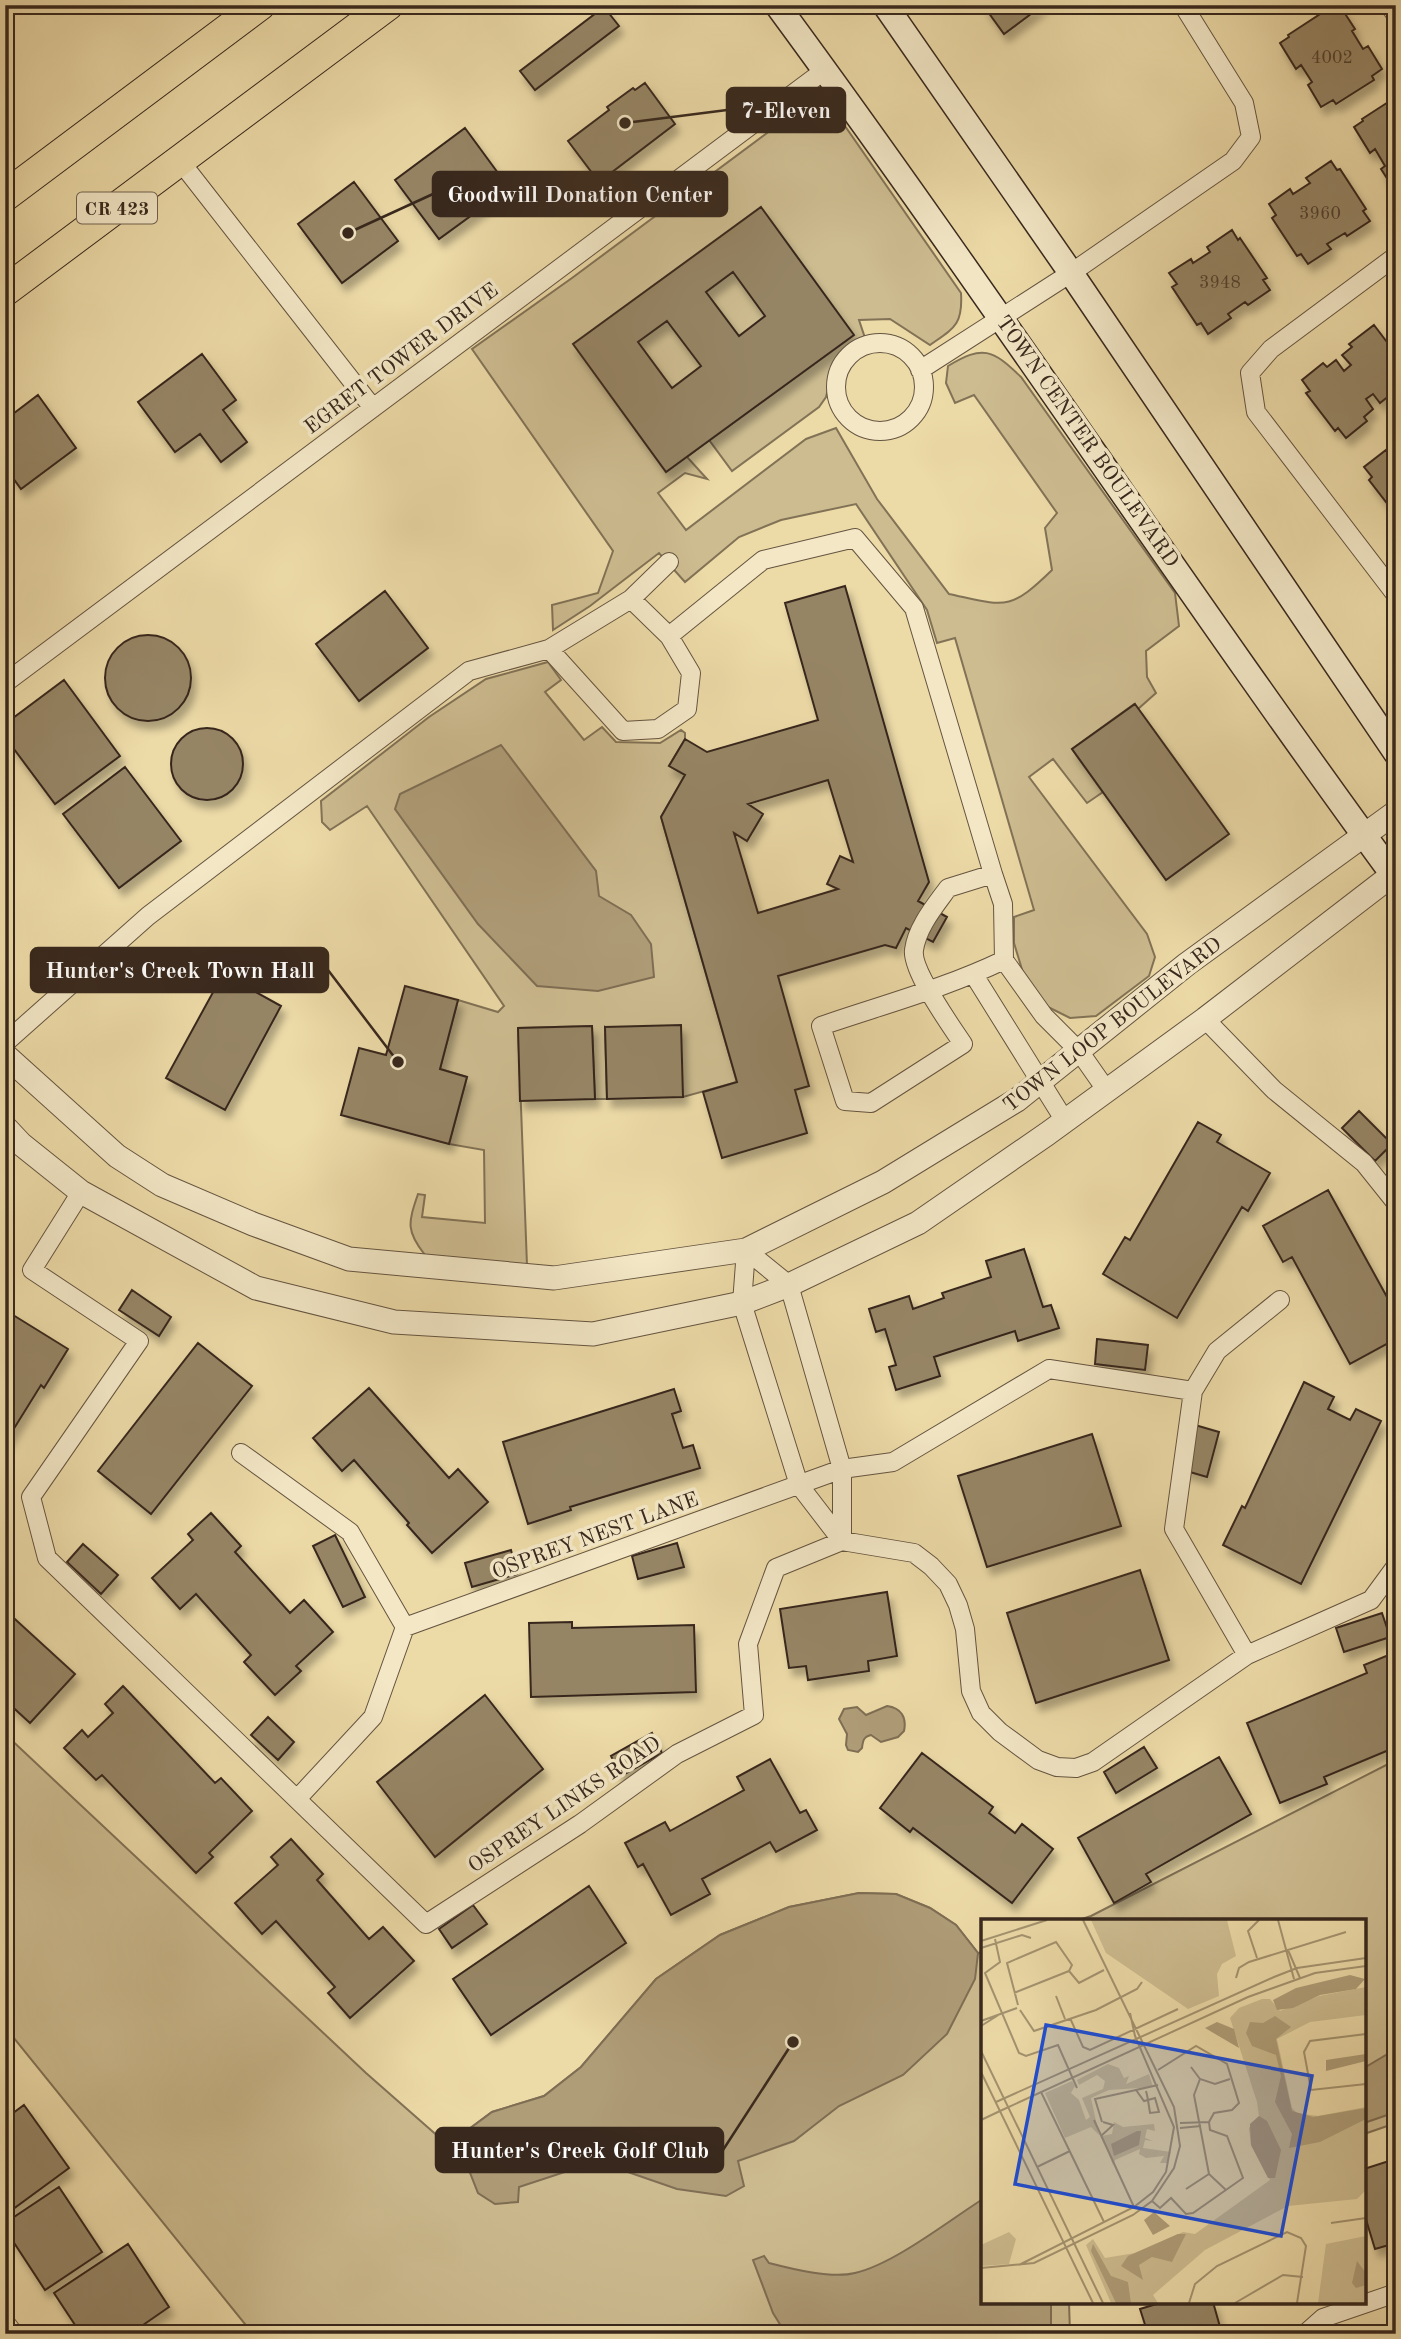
<svg xmlns="http://www.w3.org/2000/svg" width="1401" height="2339" viewBox="0 0 1401 2339" font-family="'Old Standard TT',serif">
	<style>
		.green { fill: #cdbc90; stroke: #827256; stroke-width: 2 }
		.water { fill: #af9d78; stroke: #7f6e54; stroke-width: 2 }
		.building { fill: #968565; stroke: #38281d; stroke-width: 2; fill-rule: evenodd; filter: url(#shadow) }
		.lines { fill: none; stroke-linecap: round; stroke-linejoin: round }
		.minor-casing { stroke: #655440; stroke-width: 20 }
		.tertiary-casing { stroke: #655440; stroke-width: 25 }
		.secondary-casing { stroke: #38281d; stroke-width: 27 }
		.trunk-casing { stroke: #38281d; stroke-width: 32 }
		.minor { stroke: #f3e7c6; stroke-width: 18 }
		.tertiary { stroke: #f3e7c6; stroke-width: 23 }
		.secondary { stroke: #f3e7c6; stroke-width: 24 }
		.trunk { stroke: #ecdaa7; stroke-width: 30 }
		.labels { text-anchor: middle; stroke-width: 7; stroke-linejoin: round; paint-order: stroke }
		.number-label { font-size: 18px; fill: #503f2f }
		.shield { fill: #f3e7c6; stroke: #706150; stroke-width: 2 }
		.shield-label { font-size: 19px; font-weight: bold; fill: #38281d }
		.street-label { font-size: 21px; fill: #38281d; stroke: #f3e7c6 }
		.inset-road { fill: none; stroke: #a49370; stroke-width: 2 }
		.view { fill: #1d4ed8; fill-opacity: 0.15; stroke: #1d4ed8; stroke-width: 3.5 }
		.inset-edge { fill: none; stroke: #38281d; stroke-width: 3.5 }
		.leader { fill: none; stroke: #38281d; stroke-width: 2.5 }
		.callout-dot { fill: #38281d; stroke: #f3e7c6; stroke-width: 2.5 }
		.callout { fill: #38281d; stroke: #38281d; stroke-width: 2.5 }
		.callout-label { font-size: 23px; text-anchor: middle; font-weight: bold; fill: #fff }
	</style>
	<defs>
		<filter id="shadow"><feDropShadow dx="4.5" dy="8" stdDeviation="3.5" flood-color="#0004"/></filter>
	</defs>
	<rect width="100%" height="100%" fill="#ecdaa7"/>
	<filter id="stains"><feTurbulence type="fractalNoise" baseFrequency=".00286" numOctaves="4"/><feColorMatrix values="0 0 0 0 .2 0 0 0 0 .09 0 0 0 0 .02 0 0 0 .5 -.17"/></filter>
	<radialGradient id="worn" r=".72"><stop offset=".6" stop-color="#630" stop-opacity="0"/><stop offset="1" stop-color="#630" stop-opacity=".3"/></radialGradient>
	<path class="green" d="M820,106L838,116L961,293C963,325 954,328 930,345L890,319L859,320L865,338L835,362L826,397L819,407L732,471L709,440L687,457L707,479L685,473L658,493L686,530L806,439L836,428L877,499L949,594C1005,606 1009,612 1052,570L1045,528L1057,513L974,395L955,403L946,383L948,366C983,345 992,349 1021,377L1175,593L1179,626L1146,651L1147,677L1156,693L1138,709L1134,704L1072,749L1103,792L1087,803L1053,759L1029,777L1147,934L1155,957L1149,976L1096,1016L1070,1018L1048,1007L1024,976L1014,943V917L1034,910L955,638L937,643L927,610L856,504L781,520L739,537L685,582L659,553L590,606L553,630L552,605L598,593L613,551L472,349L572,278L802,107Z
		M548,662L561,680L545,692L584,740L602,727L616,742L660,743L681,730L685,733V739L669,766L685,775L661,817L737,1082L683,1097L605,1027L607,1099H595L592,1026L518,1028L527,1265L425,1255C406,1231 408,1223 418,1194L425,1195L422,1217L485,1223L484,1150L449,1144L467,1077L440,1069L458,1000L498,1012L504,1006L367,806L330,830L322,822L321,801L429,717L486,679Z
		M5,1734L366,2073L465,2160V2132L492,2112L544,2096L581,2067L656,1979L720,1935L789,1907L859,1893L896,1894L930,1908L956,1925L978,1953L983,1952V2302H1069L1070,2334H253L5,2027Z
		M1396,1760V2123L1364,2134V1921H1076L1091,1916Z"/>
	<path class="water" d="M501,745L596,871L599,896L631,915L651,944L654,977L598,991L537,986L478,924L395,809L400,794Z
		M887,1706C901,1708 907,1717 904,1731L898,1737L881,1742L871,1735C863,1737 863,1741 862,1748L858,1752L848,1750L846,1745L847,1734L839,1719L844,1709L857,1707L866,1715Z
		M859,1893L896,1894L930,1908L956,1925L978,1953L975,1979L947,2034L903,2075L839,2106L794,2141L738,2161L744,2186L726,2196L677,2189L625,2171L586,2165L519,2187L518,2202L495,2204L478,2193L465,2160V2132L492,2112L544,2096L581,2067L656,1979L720,1935L789,1907Z
		M1396,2049V2112L1364,2123V2068Z
		M983,2199V2302H1051V2334H786L773,2313L753,2260L764,2256L769,2263C792,2269 832,2279 855,2273C894,2264 948,2221 983,2199Z"/>
	<path class="building" d="M983,5H1043L1004,34Z
		M1340,6L1355,29L1352,31L1363,49L1368,46L1382,69L1372,76L1374,80L1336,104L1333,100L1321,107L1308,85L1312,82L1301,65L1296,69L1280,43L1289,37L1288,35L1328,9L1330,12Z
		M604,7L619,26L535,90L520,71Z
		M645,83L675,124L599,182L568,141L609,110L607,107L633,88L635,90Z
		M1396,97V190L1395,191L1381,169L1385,166L1375,149L1370,153L1354,127L1363,121L1362,119Z
		M465,128L509,188L439,239L395,180Z
		M1331,161L1337,170L1340,169L1366,209L1363,211L1370,221L1347,236L1345,233L1327,244L1331,249L1308,264L1301,254L1297,256L1272,218L1276,215L1269,204L1290,189L1293,194L1310,183L1306,178Z
		M354,182L398,241L342,283L298,224Z
		M761,207L854,335L666,472L573,344ZM733,272L765,316L739,336L706,292ZM667,321L701,366L672,388L638,342Z
		M1232,230L1238,240L1240,238L1267,278L1263,280L1270,290L1248,305L1245,302L1228,314L1231,318L1208,334L1201,323L1197,325L1172,287L1177,284L1169,273L1191,259L1193,263L1210,252L1207,247Z
		M1374,325L1396,354V398L1393,400L1390,395L1380,403L1373,394L1366,399L1373,409L1364,417L1367,421L1346,438L1338,428L1335,431L1306,393L1310,391L1302,380L1323,363L1327,367L1336,360L1344,371L1351,365L1342,355L1352,347L1349,344Z
		M202,354L236,400L223,410L247,442L221,462L200,434L175,452L138,402Z
		M38,395L76,448L21,489L5,467V420Z
		M1396,449V515L1369,480L1372,477L1364,467L1386,450L1389,454Z
		M845,586L929,882L918,901L947,917L933,942L906,928L896,948L885,945L778,976L809,1086L795,1090L807,1133L722,1158L703,1092L737,1082L661,817L685,775L669,766L685,739L707,752L818,720L785,603ZM828,780L853,862L840,856L827,884L838,889L758,913L734,833L747,841L763,814L748,804Z
		M385,591L428,648L359,701L316,644Z
		M105 678a43 43 0 1 1 86 0a43 43 0 1 1-86 0Z
		M64,680L120,756L55,804L5,737V724Z
		M1135,704L1229,834L1166,880L1072,749Z
		M171 764a36 36 0 1 1 72 0a36 36 0 1 1-72 0Z
		M125,767L181,841L119,888L63,814Z
		M223,974L281,1006L225,1110L166,1078Z
		M405,986L458,1000L440,1069L467,1077L449,1144L341,1115L359,1048L386,1055Z
		M681,1025L683,1097L607,1099L605,1027Z
		M592,1026L595,1099L520,1101L518,1028Z
		M1359,1111L1392,1144L1375,1161L1342,1128Z
		M1198,1122L1221,1135L1217,1142L1270,1173L1248,1211L1242,1207L1177,1318L1103,1274L1125,1237L1130,1240Z
		M1328,1190L1387,1297L1395,1292L1396,1294V1339L1350,1364L1292,1257L1283,1262L1263,1226Z
		M1024,1249L1043,1307L1051,1305L1059,1328L1018,1341L1015,1331L934,1357L940,1376L896,1390L889,1367L896,1365L885,1329L876,1332L869,1309L909,1296L913,1309L944,1298L942,1293L991,1277L986,1261Z
		M132,1290L171,1317L159,1336L119,1310Z
		M5,1310L68,1349L44,1388L41,1385L5,1443Z
		M1097,1339L1148,1345L1145,1370L1095,1364Z
		M198,1343L252,1386L151,1514L98,1471Z
		M1304,1382L1334,1397L1328,1409L1350,1420L1356,1409L1381,1421L1301,1584L1223,1545L1242,1506L1245,1508Z
		M369,1388L449,1478L458,1469L488,1502L432,1553L407,1525L409,1523L354,1460L342,1471L313,1438Z
		M674,1389L681,1411L672,1414L683,1448L693,1445L700,1468L570,1507L571,1510L528,1524L503,1442Z
		M1195,1425L1219,1432L1207,1477L1183,1470Z
		M1092,1434L1121,1526L987,1567L958,1476Z
		M211,1513L241,1546L235,1552L290,1613L304,1600L333,1632L296,1666L301,1671L275,1695L244,1662L251,1655L196,1594L180,1609L152,1578L193,1540L188,1534Z
		M335,1535L365,1597L343,1607L313,1546Z
		M677,1543L684,1567L638,1579L632,1556Z
		M83,1544L118,1575L101,1594L67,1562Z
		M511,1550L517,1574L472,1587L465,1563Z
		M1140,1570L1169,1660L1036,1703L1007,1613Z
		M887,1592L897,1656L868,1661L869,1671L808,1680L806,1666L789,1668L780,1609Z
		M5,1610L75,1674L30,1723L5,1700Z
		M1382,1613L1390,1637L1344,1652L1336,1628Z
		M572,1622V1628L694,1625L696,1692L531,1697L529,1623Z
		M1396,1652V1747L1324,1777L1327,1784L1280,1803L1247,1723L1367,1673L1364,1665Z
		M123,1686L215,1783L221,1778L252,1811L209,1853L213,1857L196,1873L102,1775L96,1780L64,1748L82,1730L88,1737L113,1713L105,1704Z
		M485,1695L543,1769L435,1857L377,1782Z
		M268,1717L294,1742L278,1760L251,1735Z
		M652,1733L662,1753L621,1776L611,1756Z
		M1144,1747L1157,1768L1116,1793L1104,1772Z
		M922,1753L993,1807L989,1813L1015,1833L1022,1824L1053,1849L1012,1903L913,1828L910,1832L880,1808Z
		M1219,1757L1251,1814L1146,1874L1151,1882L1114,1903L1078,1838Z
		M770,1759L800,1813L806,1810L817,1830L776,1852L770,1842L702,1879L710,1894L671,1915L643,1864L638,1867L625,1843L665,1822L670,1831L744,1790L737,1777Z
		M291,1839L323,1874L317,1880L369,1939L383,1927L414,1961L350,2018L328,1993L335,1987L276,1921L262,1934L235,1903L278,1865L271,1857Z
		M589,1886L626,1943L491,2035L453,1979Z
		M473,1905L487,1924L452,1948L439,1929Z
		M24,2105L69,2168L5,2215V2119Z
		M1392,2160L1396,2173V2243L1375,2249L1364,2213V2169Z
		M59,2187L102,2252L45,2290L5,2229V2223Z
		M128,2244L169,2307L130,2334H81L54,2293Z
		M1163,2302H1213L1222,2334H1148L1140,2309Z"/>
	<g class="lines">
		<g class="minor-casing">
			<path id="minor" d="M1389,5L1396,15
				M180,161L373,408
				M1396,256L1271,349L1250,373L1256,412L1396,595
				M836 387a44 44 0 1 1 88 0a44 44 0 1 1-88 0Z
				M920,370L1071,273L1233,161L1251,137L1244,103L1183,5
				M669,636L763,560L855,538L914,608L993,874
				M549,649L623,731L658,729L687,709L691,673L669,636L631,599
				M5,683L825,70
				M1004,960C946,988 882,1005 821,1026L845,1101L871,1103L963,1044C951,1026 911,970 914,950C917,927 935,906 948,888L993,874L1003,904L1004,960L1044,1016L1079,1051L1107,1091
				M974,975L1065,1121
				M1205,1019L1274,1090L1364,1163L1396,1203
				M5,1043L148,916L469,671L549,649L631,599L669,562
				M81,1192L32,1270L139,1341L31,1497L47,1558L426,1924L580,1824L677,1754L754,1715L748,1644L776,1568L842,1541L914,1553L931,1566L948,1584L958,1605L965,1629L971,1691L981,1713L1000,1732L1038,1760L1057,1767L1076,1768L1093,1762L1247,1655L1371,1600L1396,1566
				M746,1250L789,1285L842,1469V1541
				M746,1250L742,1303L799,1485L842,1541
				M241,1453L350,1532L405,1627L373,1717L297,1799
				M405,1627L842,1469L893,1462L1049,1369L1193,1391
				M1247,1655L1174,1529L1193,1391L1217,1351L1280,1300
				M5,2322L14,2334
				M1305,2334L1323,2318L1396,2293"/>
		</g>
		<g class="tertiary-casing">
			<path id="tertiary" d="M5,1055L117,1156L162,1185L253,1224L349,1259L554,1278L746,1250L883,1182L1017,1100L1187,964L1396,812
				M5,1127L21,1144L81,1192L256,1288L394,1322L593,1334L742,1303L789,1285L918,1223L1047,1134L1205,1019L1396,872"/>
		</g>
		<g class="secondary-casing">
			<path id="secondary" d="M777,5C989,293 1185,591 1396,879
				M885,5L1071,273L1396,753"/>
		</g>
		<g class="trunk-casing">
			<path id="trunk" d="M5,196L260,5
				M5,291L388,5"/>
		</g>
		<use href="#minor" class="minor"/>
		<use href="#tertiary" class="tertiary"/>
		<use href="#secondary" class="secondary"/>
		<use href="#trunk" class="trunk"/>
	</g>
	<g class="labels">
		<g class="number-label">
			<text x="1332" y="63">4002</text>
			<text x="1320" y="219">3960</text>
			<text x="1220" y="288">3948</text>
		</g>
		<rect class="shield" x="77" y="192.5" width="80" height="31" rx="5"/>
		<g class="shield-label">
			<text x="117" y="215">CR 423</text>
		</g>
		<g class="street-label">
			<text transform="translate(401 358) rotate(-37)" y="7">EGRET TOWER DRIVE</text>
			<text transform="translate(1088 441) rotate(55)" y="7">TOWN CENTER BOULEVARD</text>
			<text transform="translate(1112 1024) rotate(-38)" y="7">TOWN LOOP BOULEVARD</text>
			<text transform="translate(595 1535) rotate(-20)" y="7">OSPREY NEST LANE</text>
			<text transform="translate(564 1804) rotate(-34)" y="7">OSPREY LINKS ROAD</text>
		</g>
	</g>
	<g transform="translate(981 1919)">
		<rect width="385" height="385" fill="#ecdaa7"/>
		<path d="M110,1H246L255,37L241,45L236,55L238,77L207,90L125,34ZM385,68V96L329,103L296,120L311,189L316,194L337,197L385,188V271L376,280L307,287L224,331L172,376L177,384H130L105,326L112,320L124,339L154,334L202,313L214,315L289,261L270,226L268,209L278,197L276,183L249,99L258,89L281,80H289L299,92L338,77ZM127,145L138,149L143,159L148,157L145,165L168,155L172,168L128,171L110,179L118,216L110,208L84,219L64,174L91,162L94,167L90,174L98,181L105,201L109,198L101,179L122,170L124,162L116,156L98,166L96,161ZM133,203L142,208L173,205L174,212L166,210L164,219L172,222L164,221L162,229L190,233L186,244H179L183,237L165,239L158,235L159,230L134,241L132,246L121,217L131,215ZM28,313L35,320L28,345L0,347V326ZM385,317V384H337L345,325Z" fill="#cdbc90"/>
		<path d="M369,56L384,60L375,70L339,76L312,89L296,91L292,81L315,69ZM294,97L310,108L295,120L311,192L332,198L385,189V200L339,223L308,229L311,215L294,183L300,157L295,136L271,127L265,114L269,103L282,104ZM236,103L253,110L258,129L224,109ZM385,135V142L345,152V141ZM278,197L286,202L300,231L294,259H287L270,226L269,205ZM156,212H160L158,226L133,237L130,225ZM173,293L189,307L172,316L163,301ZM197,315H205L191,343L171,338L158,346L162,361L140,347L147,337ZM112,325L130,357L147,363L150,384H135L110,332ZM376,342L385,354V366L375,369L371,364Z" fill="#af9d78"/>
		<path class="inset-road" d="M297,1L313,60M14,20L19,43L4,54L38,134L45,137L77,126L96,169M0,22L66,1M0,29L41,16L50,19M307,31L319,59M276,39L267,12L278,1M88,52L98,64L123,51M255,59L258,49L268,43L365,13M33,74L88,52M75,77L84,100M37,86L26,44L75,23L91,46L88,52M39,91L53,112L115,91L156,70L161,63M89,99L102,128L109,131L197,90M0,102L36,89M0,107L19,95M385,115L329,122L323,133L330,171L385,165M0,132L122,384M210,148L219,160L234,165L249,160M0,153L112,384M219,160L213,176L228,255M165,172L166,176L167,181L169,194L178,193L174,179L167,181L163,182L155,171L177,166M60,173L123,303M15,183L293,58L316,49L385,39M19,192L267,78L334,54L385,47M0,201L19,192M113,201L153,288M121,203L114,180L155,171M199,204L228,203M199,209L220,207M120,217L132,206L122,203M56,248L89,232M205,270L228,255L245,271M171,282L179,289L190,279L205,295L212,294L262,259L246,217L229,211L228,203L233,194L251,191L258,184L246,145L215,127L177,151M350,304L385,299M38,346L153,288L172,273L185,253L193,208L154,117L149,94M0,349L53,344L152,296L171,282L193,249L199,227L193,188L102,1M208,384L214,365L236,347L306,313L320,319L325,327L316,384M254,384L302,356L322,358"/>
		<path class="view" d="M65,106L331,157L300,317L34,265Z"/>
		<rect width="385" height="385" class="inset-edge"/>
	</g>
	<path class="leader" d="M625 123L727 110M348 233L433 194M398 1062L328 970M793 2042L723 2150"/>
	<g class="callout-dot">
		<circle cx="625" cy="123" r="7"/>
		<circle cx="348" cy="233" r="7"/>
		<circle cx="398" cy="1062" r="7"/>
		<circle cx="793" cy="2042" r="7"/>
	</g>
	<g class="callout">
		<rect x="727" y="88" width="118" height="44" rx="7"/>
		<rect x="433" y="172" width="294" height="44" rx="7"/>
		<rect x="31" y="948" width="297" height="44" rx="7"/>
		<rect x="436" y="2128" width="287" height="44" rx="7"/>
	</g>
	<g class="callout-label">
		<text x="786" y="118">7-Eleven</text>
		<text x="580" y="202">Goodwill Donation Center</text>
		<text x="180" y="978">Hunter's Creek Town Hall</text>
		<text x="580" y="2158">Hunter's Creek Golf Club</text>
	</g>
	<rect width="1401" height="2339" fill="none" stroke="#ecdaa7" stroke-width="28"/>
	<rect x="7" y="7" width="1387" height="2325" fill="none" stroke="#38281d" stroke-width="3.5"/>
	<rect x="14" y="14" width="1373" height="2311" fill="none" stroke="#38281d" stroke-width="2"/>
	<rect width="100%" height="100%" filter="url(#stains)"/>
	<rect width="100%" height="100%" fill="url(#worn)"/>
</svg>
